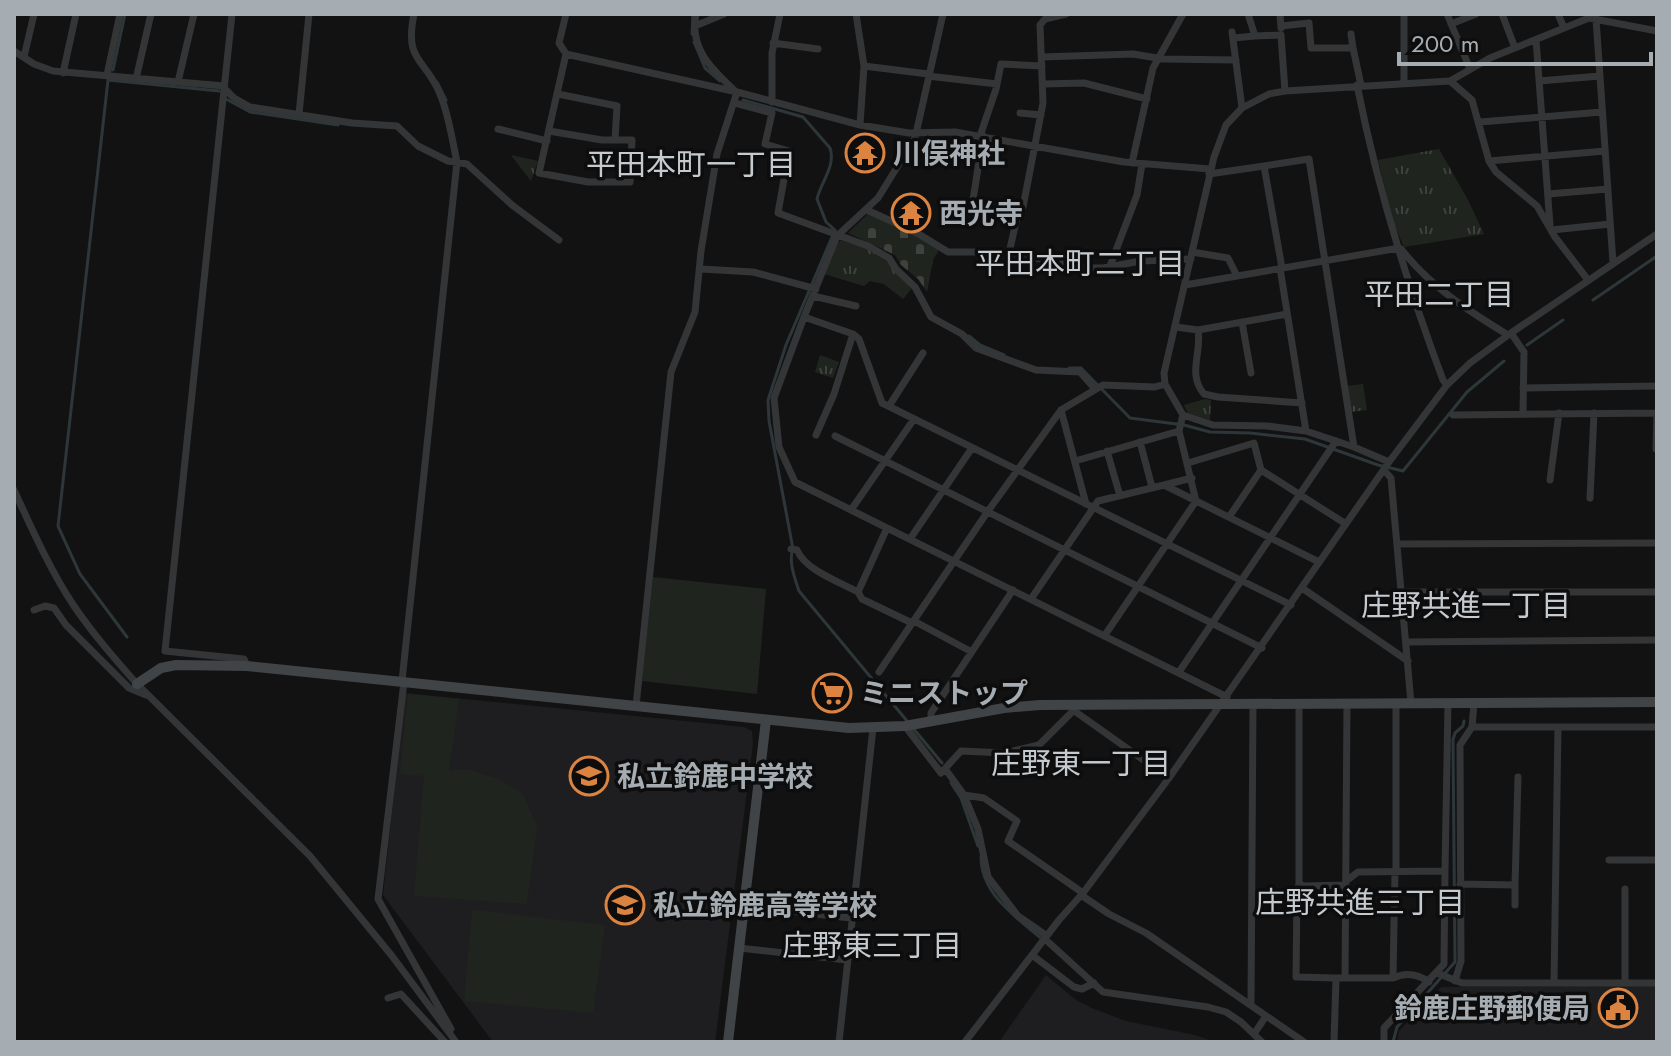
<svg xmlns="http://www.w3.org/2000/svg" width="1671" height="1056" viewBox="0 0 1671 1056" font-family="Jost,'Noto Sans JP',sans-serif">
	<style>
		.built { fill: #1e1e20 }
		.cemetery { fill: url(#cemetery-stones) }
		.park { fill: url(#park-tufts) }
		.pitch { fill: #1f251e }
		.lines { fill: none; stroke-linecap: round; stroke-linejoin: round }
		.stream { stroke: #2d373a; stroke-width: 3 }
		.street { stroke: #333537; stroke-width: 7 }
		.secondary { stroke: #414447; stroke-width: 10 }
		.labels { text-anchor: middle; stroke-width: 7; stroke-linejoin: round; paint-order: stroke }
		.poi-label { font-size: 28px; font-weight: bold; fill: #a5acb2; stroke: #0d0d0e; text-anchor: start }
		.neighbourhood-label { font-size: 30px; fill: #c5cace; stroke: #0d0d0e }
	</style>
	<defs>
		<pattern id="cemetery-stones" width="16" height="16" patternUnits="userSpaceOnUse" patternTransform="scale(2)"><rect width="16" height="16" fill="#1f251e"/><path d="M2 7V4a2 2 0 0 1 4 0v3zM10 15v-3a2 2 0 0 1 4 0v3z" fill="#3d423c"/></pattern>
		<pattern id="park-tufts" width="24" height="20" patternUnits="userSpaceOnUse" patternTransform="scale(2)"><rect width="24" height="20" fill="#1f251e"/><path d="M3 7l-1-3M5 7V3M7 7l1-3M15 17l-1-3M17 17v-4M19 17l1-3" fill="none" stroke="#3d423c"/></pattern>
	</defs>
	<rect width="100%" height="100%" fill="#121213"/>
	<path class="built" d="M405,693L744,727L752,731L753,744L715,1042H493L383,895Z
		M1046,975L1076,1000L1094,1009L1126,1021L1195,1035L1215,1042H999Z
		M1657,986V1042H1397L1399,1031L1441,987Z"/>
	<path class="cemetery" d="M868,214L915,235L939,250L933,260L927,292L918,279L901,265L895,255L848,233Z"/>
	<path class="park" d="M1439,149L1468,200L1484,234L1404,247L1394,224L1378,160Z
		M511,155L538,161L531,181Z
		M842,240C876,250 889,261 913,287L903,299L884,284L870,281L864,286L824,274L838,242Z
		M820,355L839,362L833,378L815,372Z
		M1363,384L1367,410L1351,412L1347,386Z
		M1205,399L1211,400L1210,420L1188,413L1184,405Z"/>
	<path class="pitch" d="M653,577L766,589L757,694L642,681Z
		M408,694L459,699L449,771L467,769L498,779L523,794L537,826L527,904L414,896L424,776L400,774Z
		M472,910L605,925L593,1013L464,1001Z"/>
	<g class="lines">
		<path class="stream" d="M692,34L693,14
			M694,42L705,68L720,81
			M113,70L125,14
			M437,82L446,100
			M226,99L250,112L338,125
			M743,100L803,117L830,148C836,166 821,182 817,199L826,222L835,230L786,345L768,400L769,421L793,549C788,561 795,579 799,591L942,763
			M1593,300L1657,256
			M969,336L980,345L1004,355
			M1527,345L1563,320
			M1069,368H1081L1130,418L1184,425L1210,432L1250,433L1305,439L1378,465L1403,471L1467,392L1504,361
			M127,637L80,574L58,526L108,80L219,91
			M951,783L961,798L978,846
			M981,857C981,895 1018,918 1043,940
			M1393,1042L1397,1027L1455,962L1453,740L1455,733L1463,726L1464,721"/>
		<path class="street" d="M232,14L165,651L244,659L247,666
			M566,14L559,43L566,54L737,92L860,125L909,133L955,132L1124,162L1210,169
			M696,14C689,49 712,69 735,91
			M856,14L864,66L860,125
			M943,14L915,138L878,198L837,236L804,317L853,334L859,339L882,403L1291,605
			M1248,14L1255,36L1281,35L1285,91
			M1280,14L1281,28
			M1404,14V83
			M1447,14L1470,69
			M1502,14L1515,48
			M1558,14L1564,28
			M1596,19L1613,263
			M1451,24L1476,14
			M695,26L724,14
			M1281,26L1309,23L1311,48H1353L1361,85
			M1232,32L1242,108
			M1351,34L1353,48
			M1233,38L1255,36
			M1536,40L1550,225
			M773,43L818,49
			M14,51L34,64L53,71L224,86
			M24,57L34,14
			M1042,57L1133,54L1163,59L1236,60
			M864,66L928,74
			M63,73L76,14
			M107,75L120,14
			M928,76L997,84
			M136,79L151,14
			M1450,81L1472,100L1489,161L1496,172L1537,206L1555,237L1588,280
			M1539,81L1600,76
			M178,82L194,14
			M1043,84L1084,83L1147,99
			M1357,85C1377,186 1407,284 1443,380L1447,385
			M224,88L234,98L250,107L352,123L397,126L418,146L448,161L467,164L512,205L559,240
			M558,94L617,106L615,140
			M772,102V53L780,14
			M735,103L772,113L765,144L789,151L778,213L868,246L889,258L896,269L915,287L931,317L962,334L976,348L1036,370L1080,372L1095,389
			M1020,113L1041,115
			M299,114L309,14
			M1480,122L1602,112
			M498,129L547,141
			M549,131L602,140H632L630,182H588L539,173L566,54
			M980,136L996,89L1001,64L1042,66
			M983,136L973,200L1018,213
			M1489,161L1605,151
			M1132,163L1153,68L1183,14
			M1209,174L1264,166
			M1548,194L1608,189
			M867,210L917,233L948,252H1005L1086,268H1103L1141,261L1191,259
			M1552,230L1610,224
			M1401,249C1431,287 1467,310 1508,335
			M1192,252L1228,258L1237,276
			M1009,253L1018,213L1023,207L1043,103L1040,25L1045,19L1066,14
			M1110,266L1137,195L1142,164
			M1280,268L1306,431
			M1282,268L1264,166L1309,159L1354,447
			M701,269L753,272L816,289
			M1185,285L1399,248
			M813,296L856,306
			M804,317L774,398L779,447L795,482L851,510
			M1242,322L1251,373
			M1176,327L1198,330L1287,314
			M1198,330C1202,353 1187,374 1204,394L1218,397L1302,403
			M1511,333L1524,352L1523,413
			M1523,388L1657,386
			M889,406L923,353
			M1061,410L1086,504
			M1453,415L1657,413
			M914,419L851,510L1227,697
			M816,435L834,394L853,334
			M835,436L1262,648
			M1140,442L1152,487
			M1656,449L1657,413
			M1107,451L1120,496
			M1075,461L1179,431
			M1389,462L1354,447L1306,431L1267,426L1213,425L1183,415L1165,384L1164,373L1214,157L1226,125L1242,108L1269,94L1285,91L1450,81L1490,58L1589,18L1657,31
			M1188,463L1254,443L1261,470L1346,524
			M1384,470L1391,478L1411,703
			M1550,480L1559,413
			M1164,485L1192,478
			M14,490C32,529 50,570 74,606C93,634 115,659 137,684L310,856L392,956L456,1042
			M1590,498L1594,413
			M1229,517L1261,470
			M887,528L858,592L862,599L912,623
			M910,539L972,448
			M1397,544L1657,543
			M791,549L797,550C805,570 840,582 858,592
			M1302,588L1408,661
			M1402,592H1657
			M1031,599L1098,501L1164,485L1319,562
			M34,610L45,606L54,608L66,625L129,688L146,695
			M914,621L970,651
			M1105,635L1196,501L1179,431L1183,415
			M1406,642L1657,640
			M879,672L988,511L1061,410L1103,385L1155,387L1165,384
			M1179,672L1336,441
			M402,681L457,162C452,140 449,115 440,94C425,57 404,63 414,14
			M404,682L378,899L451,1029
			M1299,704V884
			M1396,704V871
			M636,706L671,372L695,312L701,251L717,154L737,92
			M1073,710L1169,778
			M931,721V713L1013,590
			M905,726L941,773L961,751L1004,753L1039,745L1073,711
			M1472,727H1657
			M946,770L964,795L978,829L988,877L1018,916L1047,936
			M964,795L984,798L1017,821L1008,841L1083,893
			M1609,860H1657
			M1445,871L1448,703
			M1346,881L1358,872L1445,871L1444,964L1384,1028V1042
			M1460,884L1515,885L1518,777
			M1081,895L1109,914L1146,933L1304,1042
			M1515,905V885
			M744,906L851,918
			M1045,939L1103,992L1208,1007L1226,1012L1241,1022L1262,1042
			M739,948L847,960
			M1032,955L1074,987L1082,989L1094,983
			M1437,973L1462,983H1657
			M1336,978L1296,977L1297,891L1299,884L1304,886L1346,885
			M1345,978L1347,704
			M1393,978L1395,871
			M1455,981L1461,961L1460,745L1472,727L1474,703
			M1554,983L1558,727
			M1625,983V889
			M388,998L401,994L445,1042
			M1251,1005L1253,704
			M1254,1034L1266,1016
			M839,1042L873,728
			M965,1042L1059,920L1083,893L1169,778L1389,462L1447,385L1470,363L1511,333L1657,234
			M1334,1042L1336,978H1393C1406,972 1418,974 1429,982"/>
		<path class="secondary" d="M137,684L161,668L176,665L247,666L849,728L905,726L1004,708L1040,705L1657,702
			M728,1042L766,720"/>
	</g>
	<defs>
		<g id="temple-ring" transform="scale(2)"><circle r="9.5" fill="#0d0d0e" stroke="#db8341" stroke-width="1.5"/><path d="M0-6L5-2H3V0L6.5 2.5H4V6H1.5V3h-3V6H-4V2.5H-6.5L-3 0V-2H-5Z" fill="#db8341"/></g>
		<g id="supermarket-ring" transform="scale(2)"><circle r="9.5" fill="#0d0d0e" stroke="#db8341" stroke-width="1.5"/><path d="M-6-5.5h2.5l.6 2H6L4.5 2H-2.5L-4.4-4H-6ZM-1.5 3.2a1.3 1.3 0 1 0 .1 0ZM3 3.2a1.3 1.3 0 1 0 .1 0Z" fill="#db8341"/></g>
		<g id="school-ring" transform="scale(2)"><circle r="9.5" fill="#0d0d0e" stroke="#db8341" stroke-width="1.5"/><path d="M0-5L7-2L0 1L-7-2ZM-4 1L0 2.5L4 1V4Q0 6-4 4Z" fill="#db8341"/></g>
		<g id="civic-ring" transform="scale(2)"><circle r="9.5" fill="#0d0d0e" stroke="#db8341" stroke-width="1.5"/><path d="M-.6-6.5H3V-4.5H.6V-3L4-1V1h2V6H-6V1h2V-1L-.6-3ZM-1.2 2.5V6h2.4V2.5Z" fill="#db8341"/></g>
	</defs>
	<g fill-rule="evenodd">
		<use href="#temple-ring" x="865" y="153"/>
		<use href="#temple-ring" x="911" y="213"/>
		<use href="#supermarket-ring" x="832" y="693"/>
		<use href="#school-ring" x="589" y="776"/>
		<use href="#school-ring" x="625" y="905"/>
		<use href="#civic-ring" x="1618" y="1008"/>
	</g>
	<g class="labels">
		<g class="poi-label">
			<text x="893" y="163">川俣神社</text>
			<text x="939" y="223">西光寺</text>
			<text x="860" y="703">ミニストップ</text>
			<text x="617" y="786">私立鈴鹿中学校</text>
			<text x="653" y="915">私立鈴鹿高等学校</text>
			<text x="1590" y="1018" text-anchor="end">鈴鹿庄野郵便局</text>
		</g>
		<g class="neighbourhood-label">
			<text x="691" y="175">平田本町一丁目</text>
			<text x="1080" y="274">平田本町二丁目</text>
			<text x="1439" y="305">平田二丁目</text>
			<text x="1466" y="616">庄野共進一丁目</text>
			<text x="1081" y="774">庄野東一丁目</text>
			<text x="1360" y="913">庄野共進三丁目</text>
			<text x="872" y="956">庄野東三丁目</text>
		</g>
	</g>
	<rect width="1671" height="1056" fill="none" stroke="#a5acb2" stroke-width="32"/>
	<path d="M1399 52v12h252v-12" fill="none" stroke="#a5acb2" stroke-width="4"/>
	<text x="1411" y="52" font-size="24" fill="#a5acb2" stroke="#0d0d0e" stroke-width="6" paint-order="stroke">200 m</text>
</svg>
